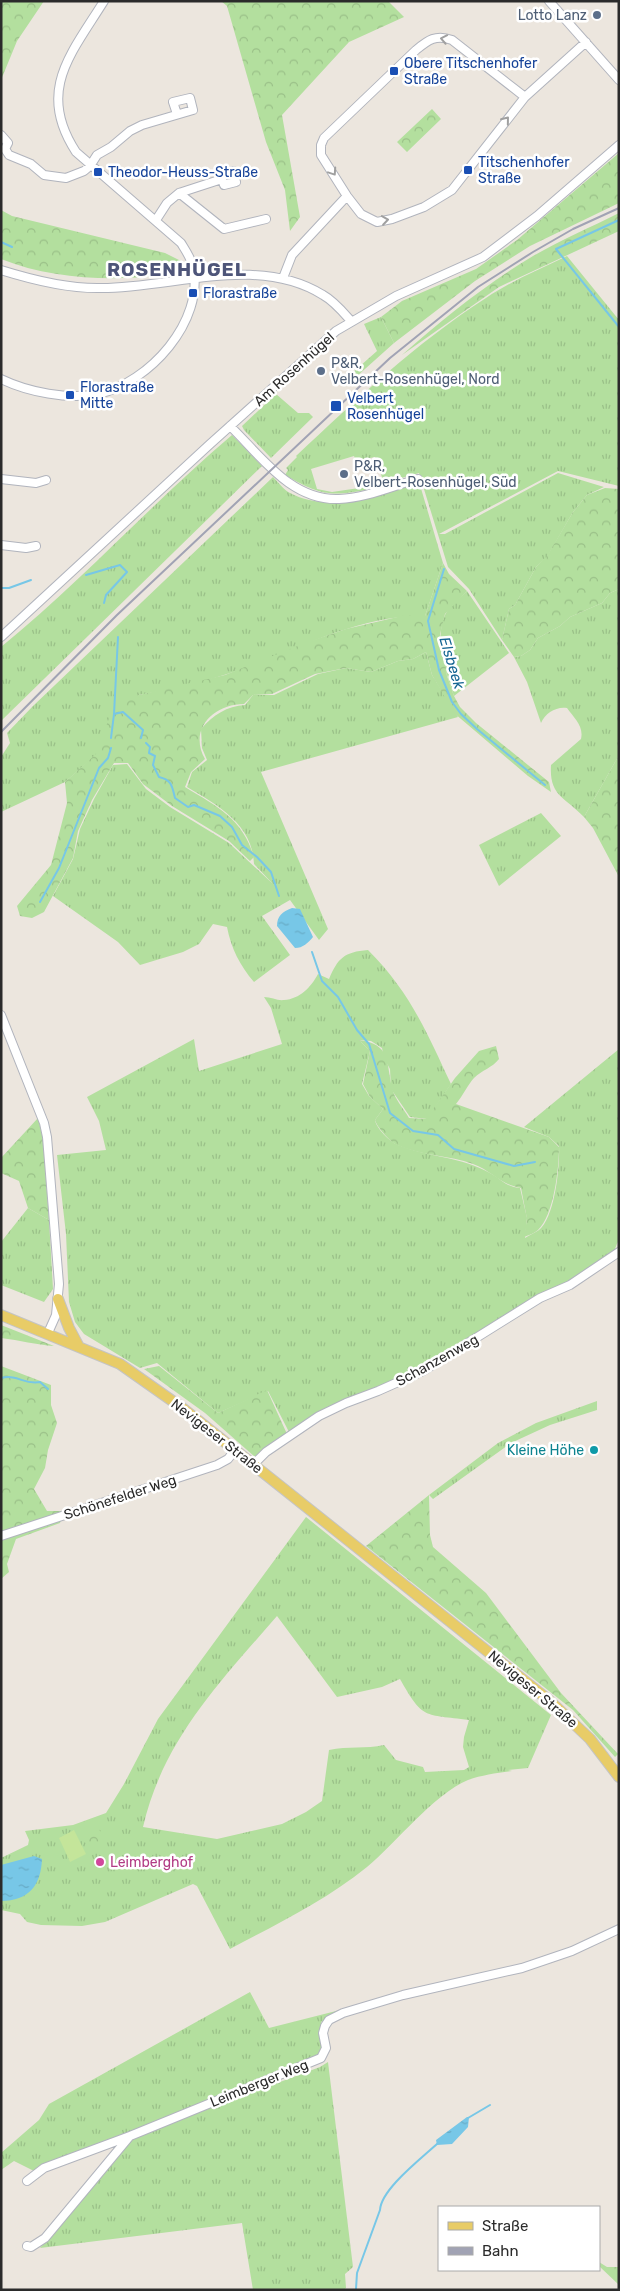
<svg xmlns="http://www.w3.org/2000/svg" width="620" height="2291" viewBox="0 0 620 2291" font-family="Rubik,sans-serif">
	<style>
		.grass { fill: url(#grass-tufts); fill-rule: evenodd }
		.forest { fill: url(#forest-crowns) }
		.pitch { fill: #c4e59a }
		.water { fill: url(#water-ripples) }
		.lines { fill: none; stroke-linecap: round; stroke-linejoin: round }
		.stream { stroke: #77c7e7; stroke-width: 2 }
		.minor-casing { stroke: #b1b4bd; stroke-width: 10 }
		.major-casing { stroke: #c4c4c4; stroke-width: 12 }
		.minor { stroke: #fff; stroke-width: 8 }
		.major { stroke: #e8cc67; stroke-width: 10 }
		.rail { stroke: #a1a3b4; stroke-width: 2 }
		.oneway { stroke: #a0a0a0 }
		.service-dot { fill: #5c6f8a; stroke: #fff; stroke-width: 2 }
		.transit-dot { fill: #1a4fb4; stroke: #fff; stroke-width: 2 }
		.culture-dot { fill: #0f9aa8; stroke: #fff; stroke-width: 2 }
		.hotel-dot { fill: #d1479c; stroke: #fff; stroke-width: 2 }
		.labels { text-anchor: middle; stroke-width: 5; stroke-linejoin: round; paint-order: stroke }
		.service-label { font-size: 14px; fill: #4e5e75; stroke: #fff; text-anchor: start }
		.transit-label { font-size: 14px; fill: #164399; stroke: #fff; text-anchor: start }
		.street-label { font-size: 14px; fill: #2b2b2b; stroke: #fff }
		.culture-label { font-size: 14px; fill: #0d838f; stroke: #fff; text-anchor: end }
		.hotel-label { font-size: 14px; fill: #b23c85; stroke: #fff; text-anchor: start }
		.water-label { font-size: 15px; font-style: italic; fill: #166693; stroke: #fff }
		.district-label { font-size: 19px; font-weight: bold; letter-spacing: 1px; fill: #4e5579; stroke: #fff }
	</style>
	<defs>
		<pattern id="grass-tufts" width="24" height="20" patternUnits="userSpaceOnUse" patternTransform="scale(1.25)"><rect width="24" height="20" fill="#b3df9e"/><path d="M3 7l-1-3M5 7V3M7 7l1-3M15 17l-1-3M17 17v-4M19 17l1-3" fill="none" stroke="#9ac088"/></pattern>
		<pattern id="forest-crowns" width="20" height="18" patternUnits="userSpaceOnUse" patternTransform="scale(1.25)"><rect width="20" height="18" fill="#b3df9e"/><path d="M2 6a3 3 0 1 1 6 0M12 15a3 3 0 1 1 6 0" fill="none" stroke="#9ac088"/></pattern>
		<pattern id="water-ripples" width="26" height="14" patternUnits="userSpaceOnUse" patternTransform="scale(1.25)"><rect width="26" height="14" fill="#77c7e7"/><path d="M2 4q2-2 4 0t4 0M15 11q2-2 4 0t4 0" fill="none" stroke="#67abc6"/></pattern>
	</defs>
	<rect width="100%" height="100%" fill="#ece6de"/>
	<path class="grass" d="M567,256L619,320V486L558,471L439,534H445L558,473L604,487L587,495L573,512L547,557L536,567L515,605L509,609L502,640L469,589L448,567L419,473L384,483L375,457L356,461L354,456L311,469L317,489L332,492L366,487V490C328,497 318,494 285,475L288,470L286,468L297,457L296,456C357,399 416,343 486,298C511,281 540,269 567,256Z
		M381,317L394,343L346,386L342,382L377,351L364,324Z
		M276,394L298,413H309L313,417L271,458L244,430L242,426Z
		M232,435L262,466L1,721V647C82,581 152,503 232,435Z
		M273,477C278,482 284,490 290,493C329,514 378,494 418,483L420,485L443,563L425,616C355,614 289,655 224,675C196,684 167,690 139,695L96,755L65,782L1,812V757L10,743L7,733L33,706Z
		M619,589V755L584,817C565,797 549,796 551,765L581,739C584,726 574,718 567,708C557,706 545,713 541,723L527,682L514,657L521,656L530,650L538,638L560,626L570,617L602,603L610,593Z
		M467,591L509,653L454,696C446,673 434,638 445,615C449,606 460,598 467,591Z
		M426,652L432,675L458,717L261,772L328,929L319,940L290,900L262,916L290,955L254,982C240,966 231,948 227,927L213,924L199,944L183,952L140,965L118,942L53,896L73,859L80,829L94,799L113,765L127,764L146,789L170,807L229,843L273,884L254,864C253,825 218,805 187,787L192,772L207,760L202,748L201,729C213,715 227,706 245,705L253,695H274L318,674L346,668L371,672L398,661L413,659Z
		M541,813L561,836L499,886L479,845Z
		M368,950C410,992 426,1031 451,1084L427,1119L410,1117L391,1089L390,1069L384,1058L382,1048L371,1041L359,1040L370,1051L362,1084L369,1096L383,1109L375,1120C376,1128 390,1142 398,1145C428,1157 462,1157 490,1173C503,1180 504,1186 520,1188L527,1218L525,1238C529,1235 535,1233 539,1230C555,1217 560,1166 559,1146L549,1137L524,1127L619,1049V1239L614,1251L568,1284L549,1294L536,1296L418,1371L289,1432L268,1391L218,1413L157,1363L140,1368L84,1334L75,1322L69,1302L66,1234L57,1155L106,1150L99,1121L87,1097L194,1039L199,1071L282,1044L271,1008L264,997C271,997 278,1001 284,1000C300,999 311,987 318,974L329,979C338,958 344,952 368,950Z
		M28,1208L49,1220L53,1289L44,1302L1,1285V1242Z
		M597,1401V1410L550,1425L511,1443L433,1499L429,1495L498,1443L536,1423Z
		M306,1517L551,1715L528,1768L508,1770L512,1771C497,1773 482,1775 468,1780C434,1794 396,1843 367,1867C325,1901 277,1924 230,1949L197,1886L193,1884L105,1922L82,1926L41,1925L27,1922L20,1914L1,1910V1858L28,1845L29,1840L25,1831L73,1825L106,1813L124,1784L158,1719ZM277,1616L337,1697L382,1687L400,1679C423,1720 424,1714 469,1720L464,1737L463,1747L469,1767L464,1770L425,1772L423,1767L396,1760L384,1745C366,1749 348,1746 329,1750L322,1801L306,1812L282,1824L217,1839L143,1827C163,1740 220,1682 277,1616Z
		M250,1992L269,2028L340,2010L321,2022L323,2045L316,2059L34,2171L14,2161L1,2170V2153L39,2120L49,2104Z
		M328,2062L353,2267L345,2274L346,2288L344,2290H253L242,2223L40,2248L133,2137L320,2067Z"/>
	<path class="forest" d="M1,1H44L17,41L1,80Z
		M221,1H388L404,17L349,42L282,115L300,217L290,231L285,190L266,142L227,6Z
		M432,109L441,119L407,152L397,142Z
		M619,153V203L530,246L475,281L394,343L381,317L402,301L476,269L517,240Z
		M1,210L12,216L165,253L185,263V273C124,281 58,282 1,259Z
		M619,213V231L499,287L402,355C444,318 486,284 533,256C561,240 591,227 619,213Z
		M605,488L619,489V589L610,593L602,603L570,617L560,626L538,638L530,650L521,656L514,657L502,640L509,609L515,605L536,567L547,556L573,512L587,495Z
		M443,563L449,574L467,591L445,614L440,634L447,676L454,696L460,707L476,723L549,782L551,792L528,776L454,713L432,675L426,652L413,659L398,661L371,672L346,668L315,674L272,694L253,695L244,704C214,704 188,729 205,759L191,772L185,787C218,807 242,818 254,857L250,861L229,841L172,806L143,784L128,763H114L92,800L78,831L73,858L44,912L32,918L20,916L17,906L51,865L67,803L65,782L96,754L112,710L139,695L225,675L305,643L346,629L406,615L425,616Z
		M619,755V877L593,828L584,817Z
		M359,1040C391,1044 386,1062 392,1088C394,1098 404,1109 409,1118L426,1119L455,1078L479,1051L496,1046L499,1059C492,1068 482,1070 474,1078C469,1083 462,1097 456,1104L549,1137L559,1147C559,1168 554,1215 538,1230C535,1233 529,1235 524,1237L527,1219L521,1188C501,1185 492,1171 473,1164C449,1155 421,1156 397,1145C390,1142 377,1127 375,1120L383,1109L370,1097L363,1084L370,1051Z
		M38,1118L43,1139L49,1220L28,1208L19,1181L1,1173V1158Z
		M1,1325L54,1346C36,1345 20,1340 1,1338Z
		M1,1366L51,1385V1405L57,1423L48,1450L45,1468L34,1489L47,1511H64L60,1523L16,1539L7,1564L9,1572L1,1579Z
		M159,1366L218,1413L267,1390L287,1434L255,1457L205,1413L144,1369Z
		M429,1495L430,1535L433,1547L486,1593L561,1693L618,1754L615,1757L573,1710L366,1546Z
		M97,1824L102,1836L98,1847L89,1851L84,1839L88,1827Z
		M599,2262L607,2267H619V2285L599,2266Z"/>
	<path class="pitch" d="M74,1830L86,1854L70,1862L59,1838Z"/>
	<path class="water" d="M292,908L300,909L313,937C308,943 303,948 295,948L277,926C277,916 282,912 292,908Z
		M34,1856L42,1859C41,1885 29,1901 1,1901V1865Z
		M467,2117H469L468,2127L452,2144L437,2145L436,2140Z"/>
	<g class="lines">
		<path class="stream" d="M619,220L556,249L619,327
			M1,242L12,247
			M444,569L428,621L439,670L452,702L461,714L477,729L545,785
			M86,575L120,565L127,572L106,595L104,603
			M1,588H9L31,580
			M118,637L114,714L123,712L143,730L141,738
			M111,738L114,714
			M146,743L150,747L149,753L155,756L153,765L159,777C172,780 172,786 175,798L188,807L194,805L220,816L232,827L242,845L257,857L271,872L279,896
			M40,902L59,868L99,768L108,758L111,748
			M312,952L322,981L338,997L357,1030L369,1044L390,1113L413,1131L438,1135L454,1149L514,1166L535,1162
			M1,1378C19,1374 23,1385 40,1382L48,1389
			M468,2118L490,2105
			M356,2289L357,2273L380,2210C381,2189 422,2158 438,2143"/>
		<g class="minor-casing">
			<path id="minor" d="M549,1L619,80
				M525,97L452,40C436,34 428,40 416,50L324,138L321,145V155L347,196L361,214L377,222L392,219L424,207L452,190L525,97L586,42
				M1,135L8,143L5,149
				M5,149L9,155L31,164L44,175L66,178L84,171L90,166L97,155L111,147L130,131L142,125L193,110L190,98L173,102L177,114
				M233,171L236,182L224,185L220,174Z
				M179,193L224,229L266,219
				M156,220L167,203L179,193L222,179
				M1,270C33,280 68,289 102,288C174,288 257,254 323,295C334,301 343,312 351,321
				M283,278L292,255L347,196
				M1,379C28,392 68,400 98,394C149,383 205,321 193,267C191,258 186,251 181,243L76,152C36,91 71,54 104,1
				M230,426C261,456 291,501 339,499C366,498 392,486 418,479
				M1,479L36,483L46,480
				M1,545L26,548L36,546
				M1,637L209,445L336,331L396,296L483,257L537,216L619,145
				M1,1015L44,1123L47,1137L59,1284L56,1315L48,1333
				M253,1465L266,1452L319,1416L346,1403L378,1391L423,1371L540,1298L570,1285L619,1252
				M1,1536L217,1465L228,1459L235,1450
				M27,2181L44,2168L130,2136
				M27,2246L31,2247L45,2238L130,2136L321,2058L326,2048L323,2033L325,2026L329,2020L343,2013L403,1995L522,1968L572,1951L619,1929"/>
		</g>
		<g class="major-casing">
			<path id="major" d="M58,1299L69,1328L78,1345
				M1,1315L120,1364L181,1407L551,1702L590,1739L619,1777"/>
		</g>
		<use href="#minor" class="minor"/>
		<use href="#major" class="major"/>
		<path class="rail" d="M1,732L117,615L390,358L478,287L533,252L573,229L619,208"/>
	</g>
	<defs><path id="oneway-chevron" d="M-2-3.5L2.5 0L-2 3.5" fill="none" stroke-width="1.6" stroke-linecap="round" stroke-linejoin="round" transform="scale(1.25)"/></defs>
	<g class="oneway">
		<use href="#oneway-chevron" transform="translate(444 39) rotate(-169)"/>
		<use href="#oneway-chevron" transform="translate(506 120) rotate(-51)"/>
		<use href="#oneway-chevron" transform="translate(333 172) rotate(56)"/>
		<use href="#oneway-chevron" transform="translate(385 220) rotate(-8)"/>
	</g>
	<g class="service-dot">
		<circle cx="597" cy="15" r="5"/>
		<circle cx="321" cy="371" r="5"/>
		<circle cx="344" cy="474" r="5"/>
	</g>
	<g class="transit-dot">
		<rect x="389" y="66" width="10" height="10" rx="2.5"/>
		<rect x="463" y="165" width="10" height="10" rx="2.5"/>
		<rect x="93" y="167" width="10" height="10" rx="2.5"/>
		<rect x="188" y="288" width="10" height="10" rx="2.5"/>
		<rect x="65" y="390" width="10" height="10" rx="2.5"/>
		<rect x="330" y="400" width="12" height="12" rx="2.5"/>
	</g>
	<circle class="culture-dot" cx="594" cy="1450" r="5"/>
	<circle class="hotel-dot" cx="100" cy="1862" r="5"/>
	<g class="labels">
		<g class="service-label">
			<text x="587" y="20" text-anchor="end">Lotto Lanz</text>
			<text x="331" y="368">P&amp;R,<tspan x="331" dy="16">Velbert-Rosenhügel, Nord</tspan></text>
			<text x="354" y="471">P&amp;R,<tspan x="354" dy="16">Velbert-Rosenhügel, Süd</tspan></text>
		</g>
		<g class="transit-label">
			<text x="404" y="68">Obere Titschenhofer<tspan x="404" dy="16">Straße</tspan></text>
			<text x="478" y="167">Titschenhofer<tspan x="478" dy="16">Straße</tspan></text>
			<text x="108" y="177">Theodor-Heuss-Straße</text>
			<text x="203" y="298">Florastraße</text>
			<text x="80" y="392">Florastraße<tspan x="80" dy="16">Mitte</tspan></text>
			<text x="347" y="403">Velbert<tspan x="347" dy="16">Rosenhügel</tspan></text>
		</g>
		<g class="street-label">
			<text transform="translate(294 369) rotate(-42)" y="5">Am Rosenhügel</text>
			<text transform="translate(437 1360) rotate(-29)" y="5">Schanzenweg</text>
			<text transform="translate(217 1436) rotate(38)" y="5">Nevigeser Straße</text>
			<text transform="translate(120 1497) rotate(-18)" y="5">Schönefelder Weg</text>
			<text transform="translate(533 1689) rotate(40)" y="5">Nevigeser Straße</text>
			<text transform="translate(259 2083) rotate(-22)" y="5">Leimberger Weg</text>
		</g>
		<g class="culture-label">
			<text x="584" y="1455">Kleine Höhe</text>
		</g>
		<g class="hotel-label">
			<text x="110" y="1867">Leimberghof</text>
		</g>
		<g class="water-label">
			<text transform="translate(452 663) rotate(73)" y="5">Elsbeek</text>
		</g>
		<g class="district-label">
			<text x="177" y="276">ROSENHÜGEL</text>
		</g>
	</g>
	<rect width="620" height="2291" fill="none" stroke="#2b2b2b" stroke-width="5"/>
	<rect x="438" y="2206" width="162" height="65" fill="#ffffff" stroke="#aaaaaa"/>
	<rect x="448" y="2222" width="25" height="8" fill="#e8cc67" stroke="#aaaaaa"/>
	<text x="482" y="2231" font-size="15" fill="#2b2b2b">Straße</text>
	<rect x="448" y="2247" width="25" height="8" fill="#a1a3b4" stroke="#aaaaaa"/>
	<text x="482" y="2256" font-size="15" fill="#2b2b2b">Bahn</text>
</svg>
